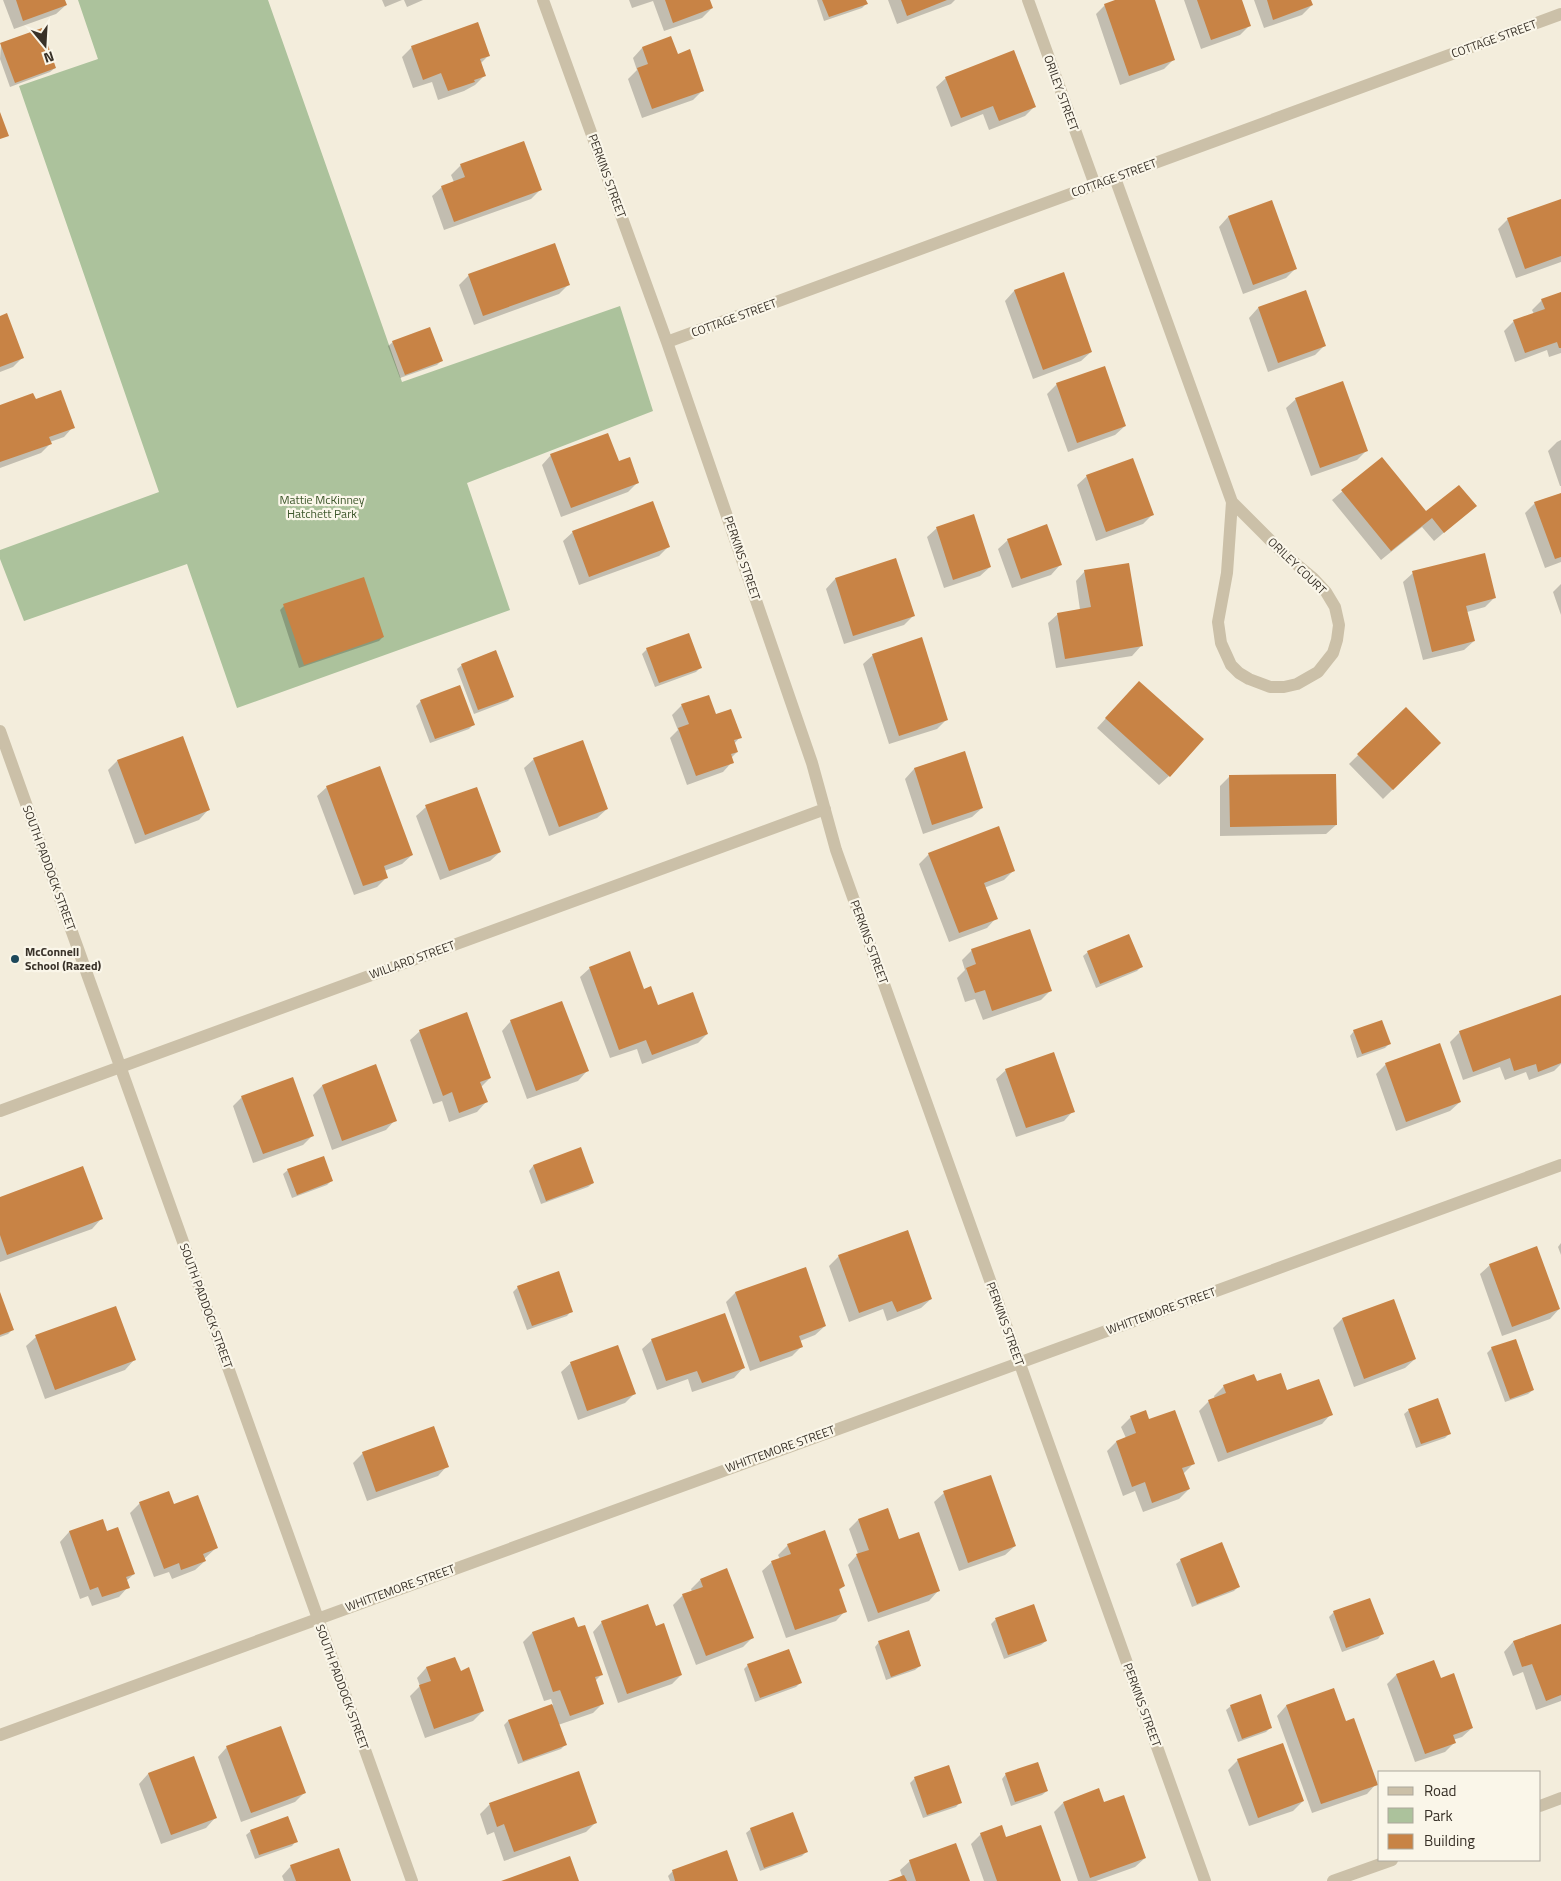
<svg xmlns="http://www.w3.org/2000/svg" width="1561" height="1881" viewBox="0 0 1561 1881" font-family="'Titillium Web',sans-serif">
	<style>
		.green { fill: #acc29c }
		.shadow { fill: #0003 }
		.building { fill: #c88345 }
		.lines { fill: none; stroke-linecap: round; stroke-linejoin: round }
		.minor { stroke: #cbc0a8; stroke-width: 12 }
		.poi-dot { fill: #1d485a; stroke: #faf6e9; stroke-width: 2 }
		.labels { text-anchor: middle; stroke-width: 4.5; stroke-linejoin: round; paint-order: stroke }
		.street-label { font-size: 12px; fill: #383128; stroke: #faf6e9 }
		.park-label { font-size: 12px; fill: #3d562b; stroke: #faf6e9 }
		.poi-label { font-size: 12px; font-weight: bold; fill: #383128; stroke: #faf6e9; text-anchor: start }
	</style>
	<rect width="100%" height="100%" fill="#f3eddc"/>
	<path class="green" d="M78,0H268L402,382L620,306L653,411L467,483L510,610L237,708L187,564L24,621L0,559V550L159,492L19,86L98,59Z"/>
	<path class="shadow" d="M3,0H64L66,5L56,14L14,29Z
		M382,0H402L385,7Z
		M404,0H423L407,7Z
		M629,0H709L712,8L702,18L664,31L653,1L632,8Z
		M817,0H865L866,4L862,8L824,21Z
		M888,0H955L951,4L897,24Z
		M1119,0H1153L1174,59L1164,69L1120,85L1096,14L1105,5Z
		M1184,0H1240L1249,26L1240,35L1201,49Z
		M1254,0H1310L1312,5L1302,15L1264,28Z
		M671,38L677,55L703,90L693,100L642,118L628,79L637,70L633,58L642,48Z
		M1,44L55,68L50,72L10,87L0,59Z
		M412,47L489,55L481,63L485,75L475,85L464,91L438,100L432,82L413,88L402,57Z
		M946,78L1034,107L1025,116L989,130L983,114L951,127L936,87Z
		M461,165L540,190L531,199L444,230L432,196L442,187L454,182L451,175Z
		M1561,200V262L1516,278L1498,229L1508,219Z
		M1271,202L1295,269L1286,278L1243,294L1219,227L1228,217Z
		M1063,274L1091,352L1081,361L1033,379L1005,301L1014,291Z
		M469,275L569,284L559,294L474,325L459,285Z
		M1561,293V353L1549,357L1547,350L1515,362L1504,331L1514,321L1534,314L1532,310L1542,300Z
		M1258,308L1325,345L1315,355L1268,372L1249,318Z
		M0,317L22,358L13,367L0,372Z
		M393,342L441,361L437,365L400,378L388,346Z
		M1057,384L1125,426L1115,435L1068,452L1047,394Z
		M1296,399L1367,450L1357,460L1311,476L1286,408Z
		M35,401L73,427L64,437L50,442V444L41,453L0,468V406Z
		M1561,440V486H1560L1548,451L1557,442Z
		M551,455L618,463L638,482L628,492L561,517L542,465Z
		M1382,458L1426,513L1475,506L1434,541L1422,527L1381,560L1332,500Z
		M1087,476L1152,515L1143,524L1096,541L1077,485Z
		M1561,494V562L1545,568L1525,513L1535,503Z
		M937,528L990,567L980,576L944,588L927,537Z
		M573,532L668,547L659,556L579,585L563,541Z
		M1008,540L1060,565L1051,575L1012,588L998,549Z
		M1085,571L1141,646L1132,656L1056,668L1048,623L1058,614L1080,610L1076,581Z
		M1413,573L1495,597L1485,607L1467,612L1474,641L1464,650L1423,660L1403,582Z
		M835,579L914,615L904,625L844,644L826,589Z
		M1561,584V615L1553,592Z
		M284,606L383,637L379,641L299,668L280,610Z
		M647,649L700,668L696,672L655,687L642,654Z
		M873,655L947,719L937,729L889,744L863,664Z
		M462,665L512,697L508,701L474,714L457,669Z
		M1130,692L1169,776L1159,785L1097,728Z
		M421,701L473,725L469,729L430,743L416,706Z
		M682,705L715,716L740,737L734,744L737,752L731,758L732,762L723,772L687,785L670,738L678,730L672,715Z
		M1406,708L1440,743L1383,799L1349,764Z
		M964,753L982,808L972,817L923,834L905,779L914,769Z
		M534,759L607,809L597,818L549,836L524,768Z
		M117,761L208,810L199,820L135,844L108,770Z
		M1229,777L1336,825L1326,834L1220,836V786Z
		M327,787L412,855L402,864L384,871L387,877L377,887L354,895L317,796Z
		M426,807L500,852L490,861L440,880L416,816Z
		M929,854L1014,870L1004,880L984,888L996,918L987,928L949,942L919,864Z
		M972,950L1050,991L1041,1000L983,1020L975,999L965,1002L957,978L965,970L962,960Z
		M1088,952L1141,967L1137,971L1096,988L1083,956Z
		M590,968L643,991L657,1007L707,1034L698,1043L642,1064L637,1049L610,1058L580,977Z
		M1561,997V1064L1554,1071L1529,1080L1526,1072L1505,1080L1500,1067L1463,1080L1450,1042L1460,1032Z
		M511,1021L587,1071L578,1081L527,1099L502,1031Z
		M420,1031L490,1078L481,1087L486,1102L477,1112L449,1122L442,1101L433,1104L410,1040Z
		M1354,1031L1389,1044L1385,1048L1357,1058L1350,1036Z
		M1386,1064L1460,1102L1450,1111L1396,1131L1376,1074Z
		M375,1066L395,1120L386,1130L332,1150L313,1095L322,1086Z
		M1006,1070L1073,1111L1064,1121L1016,1137L996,1079Z
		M242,1097L313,1135L303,1145L253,1163L233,1106Z
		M580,1149L593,1183L588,1187L541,1204L529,1171L533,1166Z
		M288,1170L331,1181L327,1185L292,1198L283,1174Z
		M0,1198L101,1219L92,1229L0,1262Z
		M1561,1243V1255L1558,1247Z
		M839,1256L931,1299L921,1308L887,1321L883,1309L849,1322L829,1266Z
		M1490,1265L1559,1309L1550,1319L1502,1336L1480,1274Z
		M805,1268L825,1326L815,1335L800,1341L802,1346L792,1356L750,1371L726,1302L735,1293Z
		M518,1287L571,1311L567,1316L527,1330L513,1292Z
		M0,1295L13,1329L8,1334L0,1337Z
		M1342,1319L1415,1359L1405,1368L1354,1387L1333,1328Z
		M36,1337L134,1360L125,1370L45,1399L26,1346Z
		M652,1340L743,1368L734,1378L692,1392L688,1379L657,1390L642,1349Z
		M1492,1348L1533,1390L1528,1394L1505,1402L1487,1353Z
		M571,1363L634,1394L625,1403L578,1420L561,1372Z
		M1256,1383L1287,1392L1331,1414L1322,1424L1218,1462L1199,1411L1209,1401L1215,1399L1214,1396L1224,1386Z
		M1409,1410L1449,1434L1445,1438L1416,1448L1404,1414Z
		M1131,1417L1148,1421L1193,1464L1183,1474L1189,1489L1179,1499L1143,1512L1135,1491L1123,1496L1107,1451L1116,1442L1126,1438L1121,1427Z
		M363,1453L447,1466L438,1476L367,1501L353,1463Z
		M944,1493L1015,1546L1005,1555L959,1571L934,1502Z
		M140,1503L173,1505L216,1548L204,1559L205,1561L195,1570L172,1579L169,1572L154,1577L130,1513Z
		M102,1520L107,1532L134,1574L126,1581L128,1587L119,1597L92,1606L88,1596L80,1599L60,1542L69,1532Z
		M858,1520L898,1541L938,1591L929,1601L868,1622L848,1565L858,1554L849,1529Z
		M788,1545L844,1586L838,1591L845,1611L836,1621L786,1638L762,1571L772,1562L780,1559L778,1555Z
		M1181,1560L1238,1587L1234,1591L1192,1607L1176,1564Z
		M700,1580L752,1638L743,1647L696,1665L673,1605L683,1595L692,1592L691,1589Z
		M1033,1606L1046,1641L1041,1645L1004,1659L991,1624L995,1620Z
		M1334,1612L1382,1634L1378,1639L1342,1652L1329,1617Z
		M573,1618L601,1675L595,1681L603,1703L593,1713L558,1725L565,1745L561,1749L518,1764L504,1725L508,1721L553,1705L551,1699L544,1701L523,1642L532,1633Z
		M602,1622L655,1627L681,1675L672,1684L618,1703L593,1632Z
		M1561,1625V1701L1536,1710L1523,1672L1513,1676L1504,1652L1513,1642Z
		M879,1642L920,1666L915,1670L886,1680L875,1647Z
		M455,1658L460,1672L483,1711L473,1721L425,1738L410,1696L420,1686L417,1678L426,1668Z
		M748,1665L800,1683L796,1687L755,1702L744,1669Z
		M1396,1675L1440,1680L1472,1728L1462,1737L1453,1740L1454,1743L1445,1752L1415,1762L1387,1684Z
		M1333,1690L1345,1723L1376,1784L1367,1794L1312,1813L1277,1716L1286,1706Z
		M1231,1706L1271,1727L1266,1732L1238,1742L1226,1710Z
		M227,1747L304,1793L295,1802L241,1822L218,1757Z
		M193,1758L215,1818L206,1828L161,1844L139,1784L148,1774Z
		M1238,1760L1303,1801L1293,1811L1249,1826L1228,1770Z
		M578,1773L596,1822L586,1832L504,1861L494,1832L487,1835L480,1814L489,1805Z
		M1006,1774L1047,1791L1042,1795L1011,1806L1002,1779Z
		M915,1778L960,1802L956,1807L923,1818L910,1783Z
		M1063,1803L1145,1858L1135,1867L1096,1881H1078L1054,1812Z
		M751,1829L806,1852L802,1856L760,1871L746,1833Z
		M251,1831L296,1841L292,1846L255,1859L246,1835Z
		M981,1834L1006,1838L1060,1881H984L971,1844Z
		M727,1852L737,1881H670L668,1876L672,1872Z
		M910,1861L968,1881H891L902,1876L900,1870Z
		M291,1866L350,1881H284L282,1876Z"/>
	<path class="building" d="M16,0H65L67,5L23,21Z
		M665,0H710L713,8L673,23Z
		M822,0H866L868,4L829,17Z
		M901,0H947L907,16Z
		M1115,0H1155L1175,60L1129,76L1104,4Z
		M1197,0H1242L1251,26L1211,40Z
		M1267,0H1311L1313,5L1273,20Z
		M478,22L490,56L480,59L486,76L474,80L475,82L448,91L441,73L423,80L411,46Z
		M42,28L56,68L15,83L0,43Z
		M671,36L678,54L690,49L704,91L652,109L637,68L648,64L642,47Z
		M1014,50L1036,107L999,121L993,106L961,118L945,77Z
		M0,112L9,136L0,139Z
		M524,141L542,190L454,222L441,186L465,177L460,164Z
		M1561,199V256L1525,269L1507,218Z
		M1272,200L1297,269L1253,285L1228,216Z
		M555,243L570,285L483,316L468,274Z
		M1064,272L1092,352L1043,370L1014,290Z
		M1306,290L1326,346L1278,363L1258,307Z
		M1561,292V348H1559L1557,342L1525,353L1513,320L1545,309L1541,299Z
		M7,313L24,358L0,367V316Z
		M430,327L443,361L405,375L392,341Z
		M1105,366L1126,426L1077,443L1056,383Z
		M1343,381L1368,451L1320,468L1295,398Z
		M61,390L75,428L49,437L52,444L0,462V405L33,393L36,399Z
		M608,433L619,461L630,457L639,483L571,508L550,454Z
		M1382,457L1426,511L1459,485L1477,506L1444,533L1432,518L1391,551L1341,490Z
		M1133,458L1154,515L1106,532L1086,475Z
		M1561,493V557L1555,559L1534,502Z
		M653,501L670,547L589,577L572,531Z
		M974,514L991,567L953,580L936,527Z
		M1047,524L1062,565L1021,579L1007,539Z
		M1485,553L1496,598L1466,606L1475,641L1432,652L1412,571Z
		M896,558L915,616L853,636L835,578Z
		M1129,563L1143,646L1065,659L1057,613L1091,607L1084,570Z
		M364,577L384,637L304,665L283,604Z
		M689,633L702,668L659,683L646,648Z
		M922,637L948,720L899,736L872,654Z
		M496,650L514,697L478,710L461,664Z
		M1139,681L1204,739L1170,777L1105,718Z
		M460,685L475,725L435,739L420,700Z
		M709,695L716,714L731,709L742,738L734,740L738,752L731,754L734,763L696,776L678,728L689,724L681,704Z
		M1406,707L1441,743L1393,790L1357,754Z
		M183,736L210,810L145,835L117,760Z
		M583,740L608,809L559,827L533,758Z
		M965,751L983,808L932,825L914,768Z
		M380,766L413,855L384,866L388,878L363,886L326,786Z
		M1336,774L1337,825L1230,827L1229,775Z
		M477,787L501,852L449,871L425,805Z
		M999,826L1015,871L984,883L998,919L959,933L928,853Z
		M1030,929L1052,991L992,1011L985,990L975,993L966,968L976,964L971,949Z
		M1129,934L1143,967L1100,984L1087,951Z
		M630,951L644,989L651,986L658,1005L693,992L708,1034L652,1055L646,1040L619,1050L589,967Z
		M1561,995V1063L1538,1072L1536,1064L1514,1071L1510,1058L1473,1072L1459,1031Z
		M562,1001L589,1071L536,1091L510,1020Z
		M467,1012L491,1078L480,1082L488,1102L459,1113L452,1092L443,1096L419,1030Z
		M1382,1020L1391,1044L1362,1054L1353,1030Z
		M1440,1043L1461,1102L1406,1122L1385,1063Z
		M1054,1052L1075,1112L1026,1128L1005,1069Z
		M376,1064L397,1121L342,1141L322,1085Z
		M293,1077L314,1136L263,1154L241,1096Z
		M581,1147L594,1183L546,1201L533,1165Z
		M324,1156L333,1181L297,1195L287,1169Z
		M83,1166L103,1219L7,1255L0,1235V1197Z
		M908,1230L932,1299L897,1312L892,1301L859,1313L838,1255Z
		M1537,1246L1560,1309L1512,1327L1489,1264Z
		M806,1267L826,1326L799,1336L803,1347L760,1362L735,1292Z
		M559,1271L573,1312L532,1326L517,1286Z
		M0,1292L14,1330L0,1335Z
		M1394,1299L1416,1359L1364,1379L1342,1318Z
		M116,1306L136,1360L55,1390L35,1335Z
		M725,1313L745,1368L702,1383L697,1371L666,1381L651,1339Z
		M1516,1339L1534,1390L1510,1399L1491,1347Z
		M618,1345L636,1394L587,1411L570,1362Z
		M1281,1373L1287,1390L1319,1379L1333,1415L1227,1453L1208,1400L1226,1393L1223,1385L1254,1374L1257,1381Z
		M1438,1398L1451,1434L1421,1444L1408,1409Z
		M1146,1410L1149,1419L1175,1410L1195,1464L1182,1468L1190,1489L1152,1503L1145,1482L1132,1487L1116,1441L1136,1433L1130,1416Z
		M434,1426L449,1467L376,1492L362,1452Z
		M991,1475L1016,1546L968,1563L943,1491Z
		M169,1491L174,1504L198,1495L218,1548L203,1554L206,1561L181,1570L179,1563L164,1569L139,1502Z
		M888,1508L899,1539L919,1532L940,1591L878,1613L856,1554L869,1550L858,1519Z
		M103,1519L107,1531L118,1527L135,1574L126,1577L130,1588L102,1597L98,1587L90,1590L69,1531Z
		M825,1530L845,1586L839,1589L847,1612L795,1630L771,1561L791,1554L787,1544Z
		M1222,1542L1240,1587L1197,1604L1180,1559Z
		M727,1568L754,1638L706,1656L682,1594L703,1587L700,1579Z
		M1370,1598L1384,1634L1346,1648L1333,1611Z
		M648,1604L656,1626L664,1623L682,1675L627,1694L601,1621Z
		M1034,1604L1047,1641L1008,1655L995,1618Z
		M574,1617L578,1627L585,1625L603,1675L595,1677L604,1704L570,1716L560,1690L553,1692L532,1632Z
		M1561,1624V1695L1546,1701L1532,1664L1522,1667L1513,1641Z
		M909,1630L921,1666L891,1677L878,1641Z
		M789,1649L802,1683L760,1698L747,1664Z
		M455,1657L461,1671L469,1667L484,1711L434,1729L419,1685L431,1681L426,1667Z
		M1434,1660L1441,1678L1454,1673L1473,1728L1453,1735L1456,1743L1425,1754L1396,1674Z
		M1334,1688L1346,1721L1354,1718L1378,1785L1321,1804L1286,1705Z
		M1261,1694L1272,1728L1242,1739L1230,1705Z
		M552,1704L567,1745L523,1761L508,1720Z
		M281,1726L306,1793L251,1813L226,1746Z
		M1283,1743L1304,1801L1258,1818L1237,1759Z
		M194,1756L217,1818L171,1835L148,1773Z
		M1038,1762L1048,1791L1015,1802L1005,1773Z
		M949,1765L962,1803L927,1815L914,1777Z
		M579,1771L597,1823L514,1852L504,1824L497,1827L489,1803Z
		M1099,1788L1104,1802L1124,1795L1146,1858L1090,1878L1063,1802Z
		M793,1812L808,1852L764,1868L750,1828Z
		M288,1816L298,1842L259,1855L250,1830Z
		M1002,1825L1006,1837L1041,1825L1061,1881H997L980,1833Z
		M956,1843L970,1881H916L909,1860Z
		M339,1848L351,1881H296L290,1865Z
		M727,1850L738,1881H675L672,1870Z
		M570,1856L579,1881H501Z
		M904,1875L907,1881H888Z"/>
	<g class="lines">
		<path class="minor" d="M543,0L667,342L812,763L836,850L1205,1881
			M1028,0L1095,185
			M1115,178L1232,502L1227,573L1218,622L1221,643L1231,665L1239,673L1249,679L1270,687H1284L1297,684L1318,672L1333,653L1337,640L1339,625L1335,607L1326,592L1313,578L1283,553L1232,502
			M667,342L1561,14
			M0,731L412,1881
			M0,1111L825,809
			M0,1735L1561,1165
			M1540,1806L1561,1798
			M1333,1881L1392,1860"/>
	</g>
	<circle class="poi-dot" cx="15" cy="959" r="5"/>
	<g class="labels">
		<g class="street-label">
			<text transform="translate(1494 39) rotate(-20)" y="4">COTTAGE STREET</text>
			<text transform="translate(1061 93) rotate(70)" y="4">ORILEY STREET</text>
			<text transform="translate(607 176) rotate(70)" y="4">PERKINS STREET</text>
			<text transform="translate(1114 178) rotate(-20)" y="4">COTTAGE STREET</text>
			<text transform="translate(734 318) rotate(-20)" y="4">COTTAGE STREET</text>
			<text transform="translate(742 558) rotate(71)" y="4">PERKINS STREET</text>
			<text transform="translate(1297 566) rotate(44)" y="4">ORILEY COURT</text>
			<text transform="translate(49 868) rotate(70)" y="4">SOUTH PADDOCK STREET</text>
			<text transform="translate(869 942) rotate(70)" y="4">PERKINS STREET</text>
			<text transform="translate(412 960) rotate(-20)" y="4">WILLARD STREET</text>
			<text transform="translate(206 1306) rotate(70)" y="4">SOUTH PADDOCK STREET</text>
			<text transform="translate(1161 1311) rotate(-20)" y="4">WHITTEMORE STREET</text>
			<text transform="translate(1005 1324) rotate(70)" y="4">PERKINS STREET</text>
			<text transform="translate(780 1449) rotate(-20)" y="4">WHITTEMORE STREET</text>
			<text transform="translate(400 1588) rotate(-20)" y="4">WHITTEMORE STREET</text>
			<text transform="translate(342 1687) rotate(70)" y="4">SOUTH PADDOCK STREET</text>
			<text transform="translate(1142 1705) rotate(70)" y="4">PERKINS STREET</text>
		</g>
		<g class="park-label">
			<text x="322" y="504">Mattie McKinney<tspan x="322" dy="14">Hatchett Park</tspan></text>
		</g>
		<g class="poi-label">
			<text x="25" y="956">McConnell<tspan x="25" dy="14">School (Razed)</tspan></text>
		</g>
	</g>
	<rect x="1378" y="1771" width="162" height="90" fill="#faf6e9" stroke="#aca79c"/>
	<rect x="1388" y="1787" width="25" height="8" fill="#cbc0a8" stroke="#aca79c"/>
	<text x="1424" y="1796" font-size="15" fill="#383128">Road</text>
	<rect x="1388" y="1808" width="25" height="15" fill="#acc29c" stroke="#aca79c"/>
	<text x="1424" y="1821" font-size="15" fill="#383128">Park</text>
	<rect x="1388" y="1834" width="25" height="15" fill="#c88345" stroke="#aca79c"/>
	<text x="1424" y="1846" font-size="15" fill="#383128">Building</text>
	<g transform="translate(45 45) rotate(162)" stroke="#faf6e9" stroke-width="4" paint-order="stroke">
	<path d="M0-4L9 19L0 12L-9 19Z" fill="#383128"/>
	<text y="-8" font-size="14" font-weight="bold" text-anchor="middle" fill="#383128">N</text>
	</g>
</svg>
